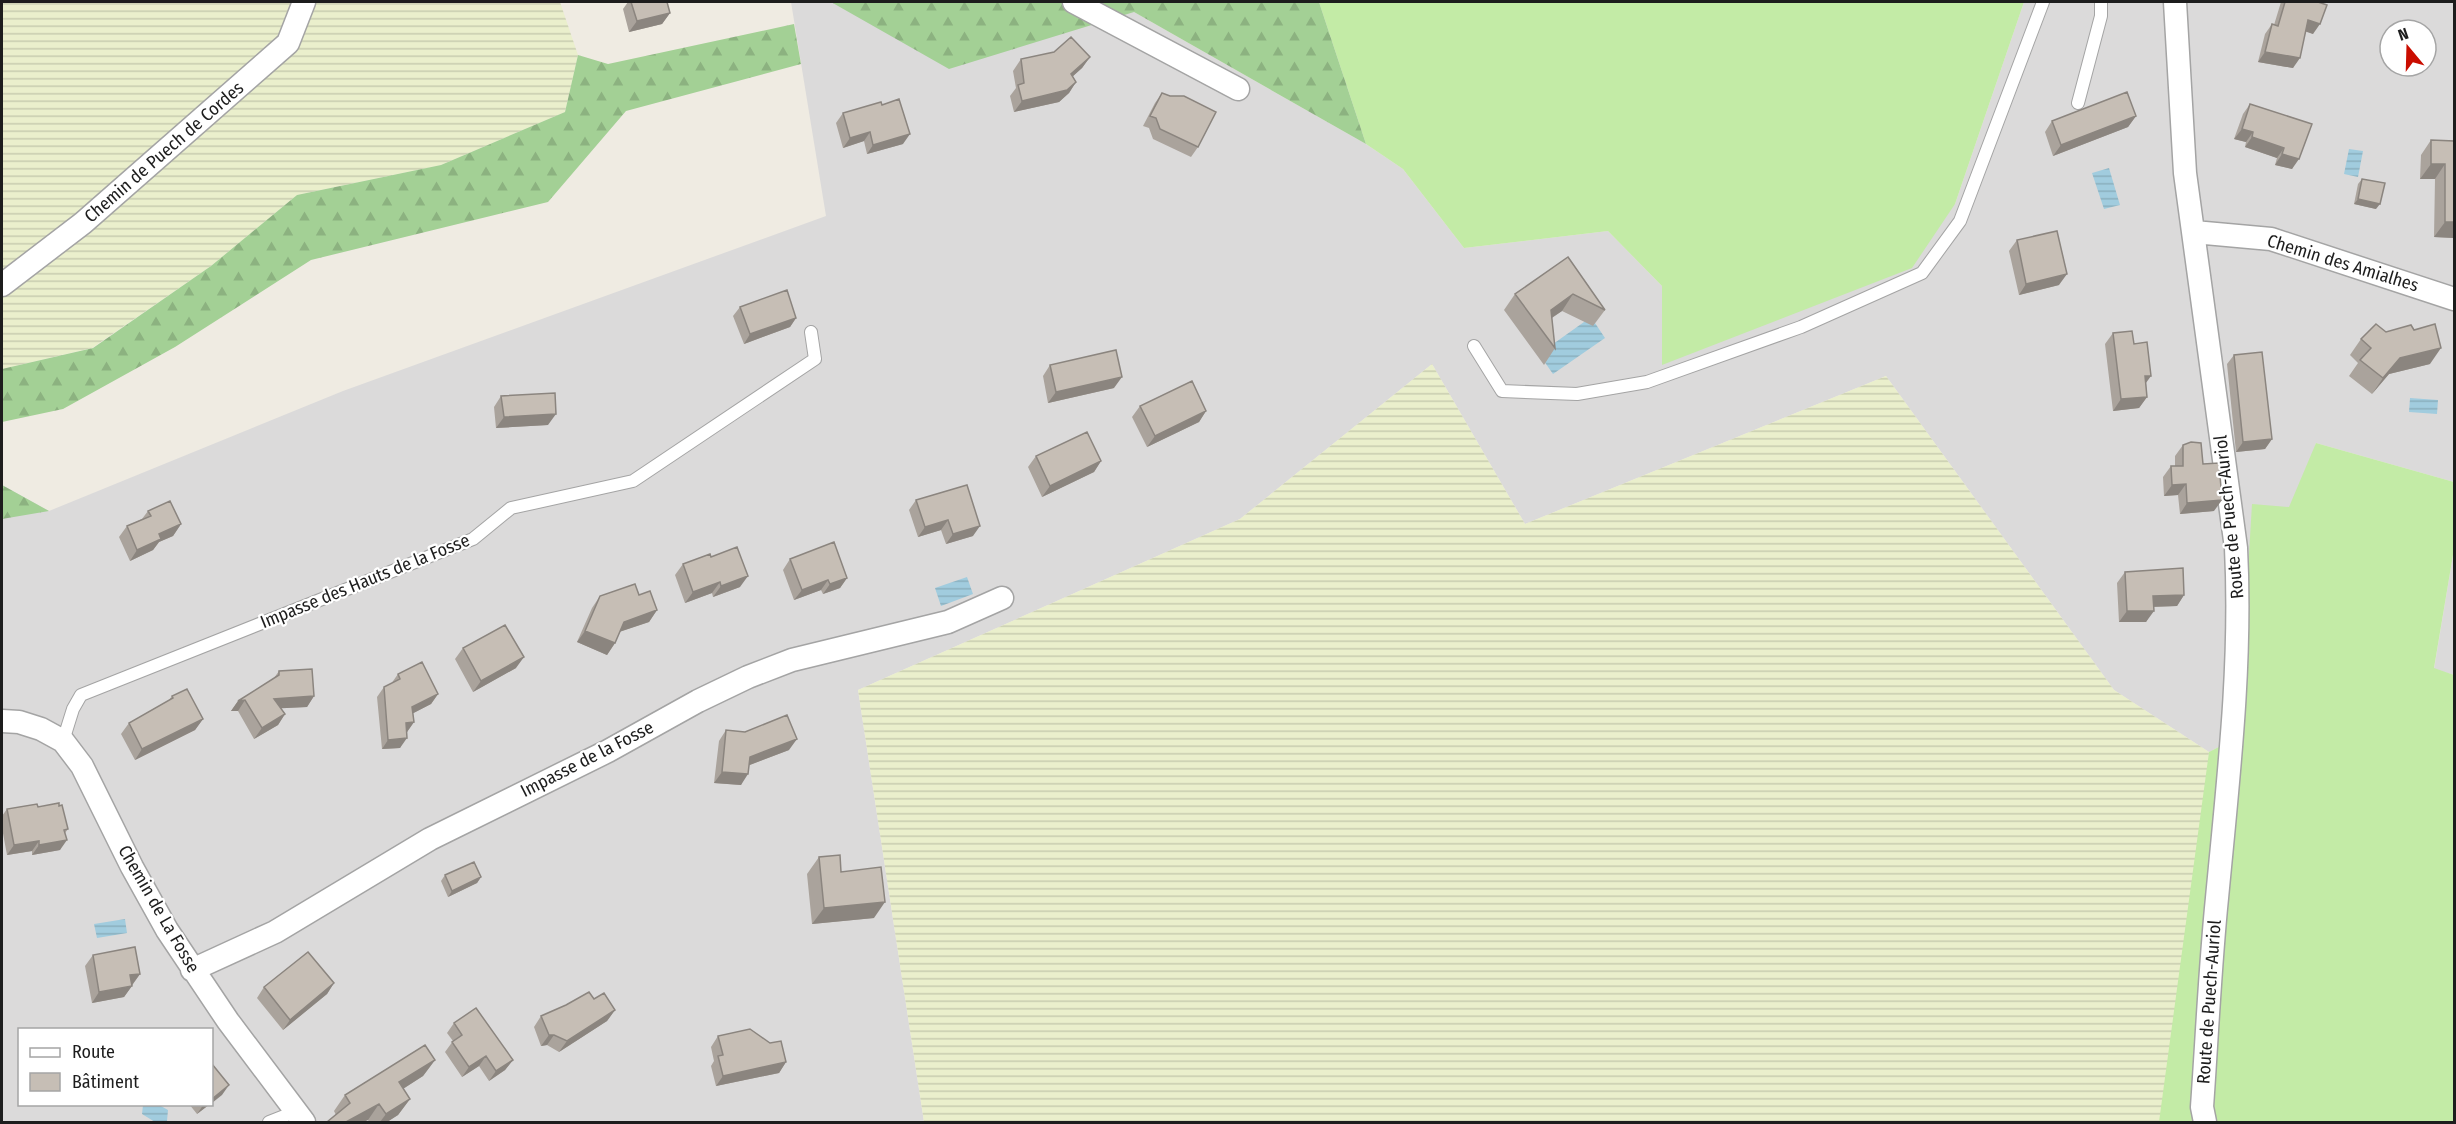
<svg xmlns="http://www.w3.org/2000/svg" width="2456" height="1124" viewBox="0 0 2456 1124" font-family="'Fira Sans Condensed',sans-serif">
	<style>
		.residential { fill: #dbdada; fill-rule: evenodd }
		.farmland { fill: url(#farmland-rules) }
		.grass { fill: #c3eba6 }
		.forest { fill: url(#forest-firs) }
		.water { fill: url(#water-rules) }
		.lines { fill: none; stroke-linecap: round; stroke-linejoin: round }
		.service-casing { stroke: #a4a4a4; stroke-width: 14 }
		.minor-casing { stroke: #a4a4a4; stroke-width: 25 }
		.service { stroke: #fff; stroke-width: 12 }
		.minor { stroke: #fff; stroke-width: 22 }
		.wall { fill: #aaa39c }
		.shaded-wall { fill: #8b857f }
		.building { fill: #c6beb5; stroke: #8b857f; stroke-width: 1.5 }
		.labels { text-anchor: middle; stroke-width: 4.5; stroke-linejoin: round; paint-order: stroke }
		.street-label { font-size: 18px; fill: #1d1d1d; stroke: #fff }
	</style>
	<defs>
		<pattern id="farmland-rules" width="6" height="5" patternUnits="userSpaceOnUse" patternTransform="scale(1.5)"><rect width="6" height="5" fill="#eaefcc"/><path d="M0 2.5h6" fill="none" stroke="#c8ccaf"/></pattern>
		<pattern id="forest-firs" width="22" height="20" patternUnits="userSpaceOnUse" patternTransform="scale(1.5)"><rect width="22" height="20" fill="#a3d095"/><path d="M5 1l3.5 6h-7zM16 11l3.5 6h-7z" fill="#8cb280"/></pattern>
		<pattern id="water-rules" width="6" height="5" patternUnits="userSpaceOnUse" patternTransform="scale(1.5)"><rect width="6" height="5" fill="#a1ccde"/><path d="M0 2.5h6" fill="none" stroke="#8aafbe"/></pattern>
	</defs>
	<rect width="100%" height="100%" fill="#efebe2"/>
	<path class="residential" d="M791,2H922L1134,12L1366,144L1403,169L1464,248L1608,231L1662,286V364L1955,204L2024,2H2454V482L2316,443L2238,737L2209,752L2114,690L1886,376L1525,524L1432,364L1240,519L858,690L924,1122H2V485L49,511L343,391L826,216ZM2390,30H2426V66H2390ZM20,1030H212V1104H20Z
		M2454,549V675L2434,669Z"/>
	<path class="farmland" d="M2,2H560L578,55L565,112L441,165L297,195L211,266L92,348L2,369Z
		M1432,364L1525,524L1886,376L2114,690L2209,752L2173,1122H924L858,690L1240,519Z"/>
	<path class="grass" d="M1319,2H2024L1955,204L1912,268L1662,365V286L1608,231L1464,248L1403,169L1366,144Z
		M2316,443L2454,482V549L2434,668L2454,675V1122H2159L2209,752L2238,737L2252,504L2289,507Z"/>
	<path class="forest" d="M831,2H1319L1366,144L1134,12L949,69Z
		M794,24L801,64L626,111L548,202L311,260L175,347L63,409L2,422V369L93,348L211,266L297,195L441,165L565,112L578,55L608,64Z
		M2,485L49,511L2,519Z"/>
	<path class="water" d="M2349,149L2363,151L2358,177L2344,174Z
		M2109,168L2120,205L2104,209L2092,173Z
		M1591,317L1605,338L1553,374L1539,354Z
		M2410,398L2438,400L2437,414L2409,412Z
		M967,577L973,594L941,606L935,588Z
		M125,919L127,933L97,938L94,924Z
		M143,1105H159L168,1110L167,1121L155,1122L142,1114Z"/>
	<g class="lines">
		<g class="service-casing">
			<path id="service" d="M2078,103L2101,16V2
				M1474,346L1502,391L1577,394L1647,382L1801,327L1922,273L1960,221L2043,2
				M63,741L73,709L81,695L473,539L511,508L633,481L815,359L811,332
				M269,1122L297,1111"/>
		</g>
		<g class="minor-casing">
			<path id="minor" d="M1074,2L1238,89
				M2175,2L2185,173L2236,548C2242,665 2228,781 2217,898C2210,967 2207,1037 2202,1107L2205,1122
				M2194,232L2271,239L2454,299
				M2,285L83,223L288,43L304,2
				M2,721L19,722L41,729L63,741L82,766L132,867L167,930L228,1021L304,1122
				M192,970L275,932L430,839L608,751L698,701L748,677L792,660L948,622L1002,598"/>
		</g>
		<use href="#service" class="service"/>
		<use href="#minor" class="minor"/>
	</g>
	<path class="wall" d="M628,2H667L670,13L662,24L629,32L623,9Z
		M2281,2H2318L2313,34L2306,31L2293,68L2258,62L2265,34L2272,24L2274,25Z
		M1090,57L1082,68L1072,77L1076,82L1069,93L1059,102L1014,112L1010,96L1016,88L1013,71L1021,59Z
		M1162,93L1198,147L1191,157L1153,139L1149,128L1143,126L1155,103Z
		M2250,104L2312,124L2292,169L2275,165L2277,158L2245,147L2246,142L2234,139L2243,114Z
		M882,105L903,144L867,154L864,141L843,148L836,123L843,113Z
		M2136,116L2128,127L2053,156L2045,132L2052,121Z
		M2431,140L2454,141V238L2434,237L2435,179H2420L2421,155Z
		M2362,179L2376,209L2354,204L2358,184Z
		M2017,240L2059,285L2019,295L2009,251Z
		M1568,257L1605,310L1593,326L1562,311L1552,318L1555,348L1544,365L1504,310L1515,294Z
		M740,307L796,318L790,327L744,344L733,316Z
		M2386,332L2430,364L2389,374L2372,394L2349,376L2358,363L2350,355L2361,339Z
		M2113,333L2134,344L2146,383L2147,397L2139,408L2113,411L2105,344Z
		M2234,355L2272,439L2265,449L2236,452L2227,364Z
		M1050,365L1114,388L1048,403L1043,376Z
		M501,396L548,425L496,428L494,407Z
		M1140,406L1206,411L1199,422L1147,447L1132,417Z
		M2183,445L2203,464L2214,511L2180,514L2178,495L2164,496L2163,477L2171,466H2175V456Z
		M1036,456L1101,461L1094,472L1042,497L1028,467Z
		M967,485L973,536L946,544L941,530L918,537L909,510L916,500Z
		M148,511L181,524L173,536L159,542L153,550L130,561L119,537L127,526L142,519Z
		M711,557L740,587L713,597L712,593L685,603L675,575L683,564Z
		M790,559L847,578L840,588L823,594L821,590L794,600L783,570Z
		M2125,572L2184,595L2177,606L2154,607L2146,622H2119L2117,583Z
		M639,595L657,610L649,622L619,632L615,643L607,655L577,642L592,608L600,596Z
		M463,648L516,668L473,692L455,659Z
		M279,671L314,696L307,707L281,708L285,714L278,725L254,739L238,711H231L238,701L274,678Z
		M398,674L438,694L431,704L413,713L414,722L407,732L400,748L382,749L377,697L384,687L391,684Z
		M172,696L203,719L195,730L135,760L121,734L129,723L169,700Z
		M726,730L789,750L749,765L741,785L714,783L719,741Z
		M38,807L68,829L65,833L60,850L32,855V851L7,855L2,828V816L7,809Z
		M819,857L841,872L874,918L812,924L807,874Z
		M445,875L481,877L477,883L448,897L441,881Z
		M93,955L140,974L124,997L92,1003L85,966Z
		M334,983L327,994L283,1030L257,998L264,987Z
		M594,999L615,1010L607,1021L559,1052L547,1045L541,1046L534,1027L541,1016Z
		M454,1023L513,1060L505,1070L489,1081L479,1066L462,1077L445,1052L453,1041L447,1033Z
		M718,1036L786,1062L779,1073L716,1086L711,1066L714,1061L711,1047Z
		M435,1060L423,1076L403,1089L410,1099L398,1115L387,1122H369L368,1120L336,1115L334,1111L345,1095Z
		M189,1104H210L197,1114Z"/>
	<path class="shaded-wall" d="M670,13L662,24L629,32L637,21Z
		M2308,20L2320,24L2313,34L2301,30Z
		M2265,52L2300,58L2293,68L2258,62Z
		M1090,57L1082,68L1063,85L1071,74Z
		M1076,82L1069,93L1059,102L1014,112L1022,101Z
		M2136,116L2128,127L2053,156L2061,145Z
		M2242,129L2253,132L2246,142L2234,139Z
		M870,132L864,141L843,148L850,138Z
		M910,134L903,144L867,154L873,145Z
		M2252,137L2284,148L2277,158L2245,147Z
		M2282,154L2299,159L2292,169L2275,165Z
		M2431,164H2445L2435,179H2420Z
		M2358,199L2380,204L2376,209L2354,204Z
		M2445,222H2454V238L2434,237Z
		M2067,274L2059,285L2019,295L2026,284Z
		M1573,294L1562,311L1539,326L1551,310Z
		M796,318L790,327L744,344L750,334Z
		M2441,348L2430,364L2389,374L2372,394L2383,378L2400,358Z
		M2145,376H2151L2143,387Z
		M1122,377L1114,388L1048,403L1056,392Z
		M2147,397L2139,408L2113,411L2121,399Z
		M1206,411L1199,422L1147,447L1155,436Z
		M556,414L548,425L496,428L504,417Z
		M2272,439L2265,449L2236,452L2243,442Z
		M1101,461L1094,472L1042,497L1050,486Z
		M2186,484L2178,495L2164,496L2172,485Z
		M2222,500L2214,511L2180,514L2187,503Z
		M948,520L941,530L918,537L925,527Z
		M181,524L173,536L159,542L153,550L130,561L137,550L159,534Z
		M980,526L973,536L946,544L953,534Z
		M748,576L740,587L713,597L721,586Z
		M847,578L840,588L823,594L830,584Z
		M828,580L821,590L794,600L802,590Z
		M720,582L712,593L685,603L693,592Z
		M2184,595L2177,606L2145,607L2153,596Z
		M657,610L649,622L616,633L624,622Z
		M2127,611H2154L2146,622H2119Z
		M585,631L615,643L607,655L577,642Z
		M524,657L516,668L473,692L481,681Z
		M438,694L431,704L406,717L412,707Z
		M314,696L307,707L267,709L274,699Z
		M245,700L238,711H231L238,701Z
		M285,714L278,725L254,739L262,728Z
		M203,719L195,730L135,760L142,749Z
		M414,722L407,732L399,733L406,723Z
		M407,738L400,748L382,749L388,740Z
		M797,739L789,750L742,768L750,757Z
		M722,772L748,774L741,785L714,783Z
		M67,840L60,850L32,855L39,845Z
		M39,841L32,851L7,855L14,845Z
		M481,877L477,883L448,897L452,891Z
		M885,902L874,918L812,924L824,908Z
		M140,974L132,985L130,975Z
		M334,983L327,994L283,1030L290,1020Z
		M132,986L124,997L92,1003L99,992Z
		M615,1010L607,1021L559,1052L567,1041Z
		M549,1035H554L547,1045L541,1046Z
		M486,1056L479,1066L462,1077L469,1067Z
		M435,1060L423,1076L387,1099L399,1082Z
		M513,1060L505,1070L489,1081L496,1071Z
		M786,1062L779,1073L716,1086L723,1076Z
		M229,1085L222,1095L212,1103V1099Z
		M410,1099L398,1115L387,1122H380L386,1114Z
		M204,1104H210L197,1114Z
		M379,1104L368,1120L364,1122H346Z"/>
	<path class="building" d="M631,2H667L670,13L637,21Z
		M2285,2H2318L2327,5L2320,24L2308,20L2300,58L2265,52L2272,24L2278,26Z
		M1071,37L1090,57L1071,74L1076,82L1067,90L1022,101L1018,85L1024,83L1021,59L1054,52Z
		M2127,92L2136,116L2061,145L2052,121Z
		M1162,93L1170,96H1184L1216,112L1198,147L1160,129L1156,118L1150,116Z
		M899,99L910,134L873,145L870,132L850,138L843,113L881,102L882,105Z
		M2250,104L2312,124L2299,159L2282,154L2284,148L2252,137L2253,132L2242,129Z
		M2431,140L2454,141V222H2445V164H2431Z
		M2362,179L2385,183L2380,204L2358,199Z
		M2057,231L2067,274L2026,284L2017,240Z
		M1568,257L1605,310L1573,294L1551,310L1555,348L1515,294Z
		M787,290L796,318L750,334L740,307Z
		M2376,324L2386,332L2411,325L2414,330L2435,324L2441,348L2400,358L2383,378L2360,360L2371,348L2361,339Z
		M2132,331L2134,344L2147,342L2151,376H2145L2147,397L2121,399L2113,333Z
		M1116,350L1122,377L1056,392L1050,365Z
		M2262,352L2272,439L2243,442L2234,355Z
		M1192,381L1206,411L1155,436L1140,406Z
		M555,393L556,414L504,417L501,396Z
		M1087,432L1101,461L1050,486L1036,456Z
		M2191,442L2201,443L2203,464L2219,463L2222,500L2187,503L2186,484L2172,485L2171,466H2183V445Z
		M967,485L980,526L953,534L948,520L925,527L916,500Z
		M170,501L181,524L159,534L161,539L137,550L127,526L151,516L148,511Z
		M834,542L847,578L830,584L828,580L802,590L790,559Z
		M737,547L748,576L721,586L720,582L693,592L683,564L710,554L711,557Z
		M2183,568L2184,595L2153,596L2154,611H2127L2125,572Z
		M635,584L639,595L650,591L657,610L624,622L615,643L585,631L600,596Z
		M505,625L524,657L481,681L463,648Z
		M422,662L438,694L412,707L414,722L406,723L407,738L388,740L384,687L400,679L398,674Z
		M312,669L314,696L274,699L285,714L262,728L245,700L238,701L279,675V671Z
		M187,689L203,719L142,749L129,723L173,698L172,696Z
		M787,715L797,739L750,757L748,774L722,772L726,730L745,732Z
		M59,803V806L62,805L68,829L64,830L67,840L39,845V841L14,845L7,809L37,804L38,807Z
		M840,855L841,872L881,867L885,902L824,908L819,857Z
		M474,862L481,877L452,891L445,875Z
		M135,947L140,974L130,975L132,986L99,992L93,955Z
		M308,952L334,983L290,1020L264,987Z
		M589,992L594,999L604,993L615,1010L567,1041L554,1035H549L541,1016L566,1005Z
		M476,1008L513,1060L496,1071L486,1056L469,1067L452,1042L462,1035L454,1023Z
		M750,1029L770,1043L781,1041L786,1062L723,1076L718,1056L723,1055L718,1036Z
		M425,1045L435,1060L399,1082L410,1099L386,1114L379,1104L346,1122H327L350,1103L345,1095Z
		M212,1064L229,1085L212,1099Z"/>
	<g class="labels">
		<g class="street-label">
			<text transform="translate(164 152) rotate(-41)" y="6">Chemin de Puech de Cordes</text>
			<text transform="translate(2343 263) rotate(17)" y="6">Chemin des Amialhes</text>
			<text transform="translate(2229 517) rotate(-96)" y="6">Route de Puech-Auriol</text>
			<text transform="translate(365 581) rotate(-22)" y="6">Impasse des Hauts de la Fosse</text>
			<text transform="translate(587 759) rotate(-27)" y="6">Impasse de la Fosse</text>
			<text transform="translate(159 909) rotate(60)" y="6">Chemin de La Fosse</text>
			<text transform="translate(2209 1002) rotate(-86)" y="6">Route de Puech-Auriol</text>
		</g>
	</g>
	<rect width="2456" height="1124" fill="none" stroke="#1d1d1d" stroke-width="6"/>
	<rect x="18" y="1028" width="195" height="78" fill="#ffffff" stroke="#a5a5a5" stroke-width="1.5"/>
	<rect x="30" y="1048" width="30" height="9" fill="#ffffff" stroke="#a5a5a5" stroke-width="1.5"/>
	<text x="72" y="1058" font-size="18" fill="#1d1d1d">Route</text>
	<rect x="30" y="1073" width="30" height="18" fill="#c6beb5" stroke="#a5a5a5" stroke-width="1.5"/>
	<text x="72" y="1088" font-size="18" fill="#1d1d1d">Bâtiment</text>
	<g transform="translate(2408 48) rotate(341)"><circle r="28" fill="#ffffff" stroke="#a5a5a5" stroke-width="1.5"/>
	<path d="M0-4.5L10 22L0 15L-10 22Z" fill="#ca0d00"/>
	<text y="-9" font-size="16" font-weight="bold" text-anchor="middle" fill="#1d1d1d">N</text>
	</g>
</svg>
